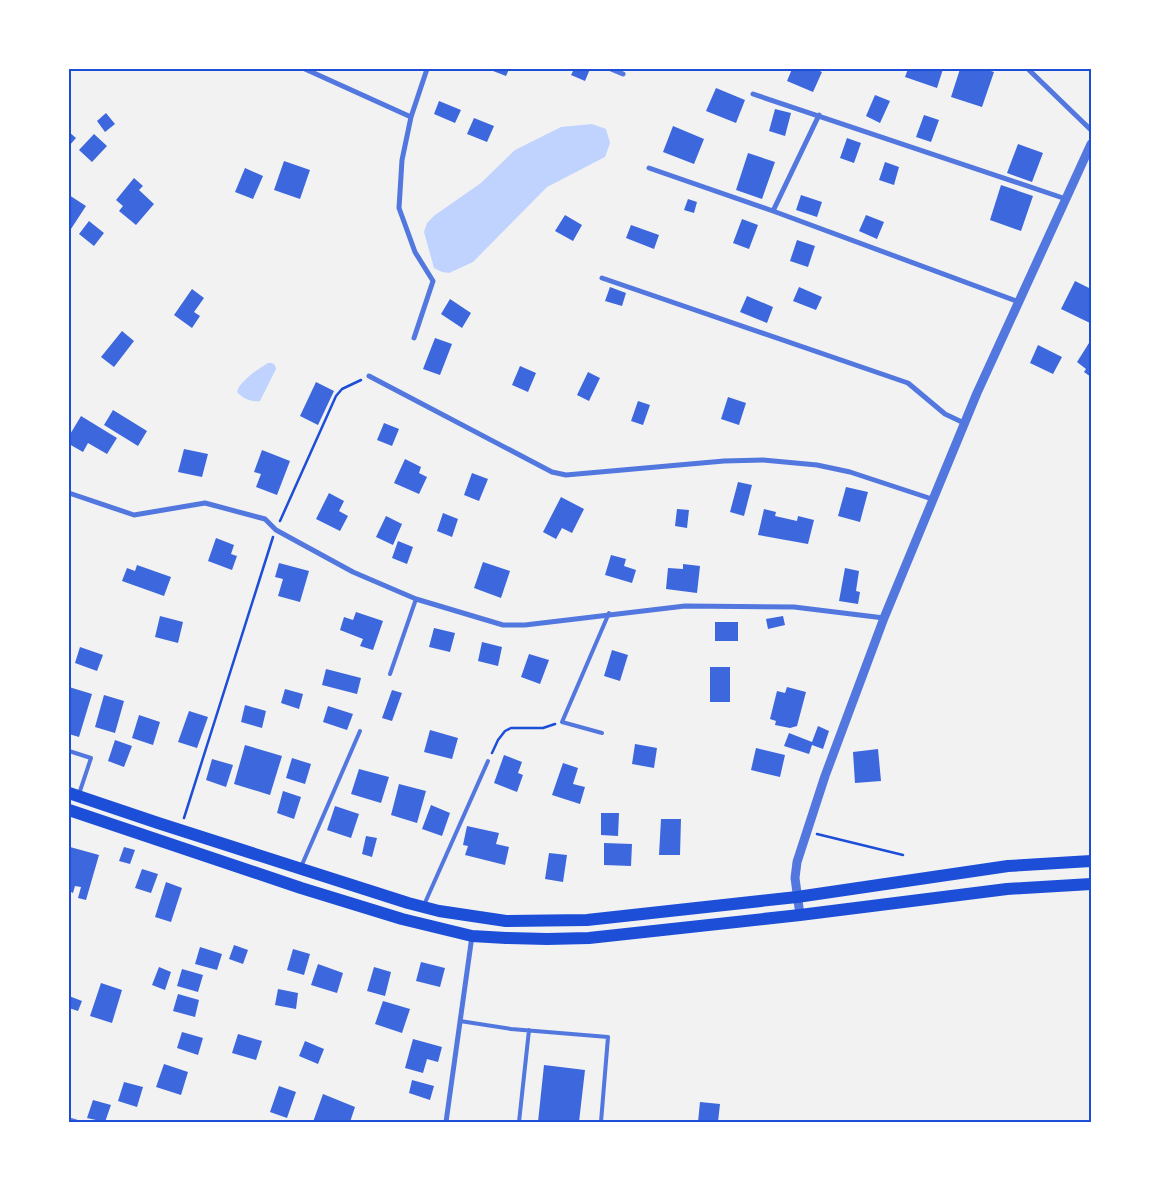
<svg xmlns="http://www.w3.org/2000/svg" width="1160" height="1191" viewBox="0 0 1160 1191" font-family="'DejaVu Sans',sans-serif">
	<style>
		.water { fill: #bfd3fe }
		.building { fill: #3d67dc }
		.lines { fill: none; stroke-linecap: round; stroke-linejoin: round }
		.path { stroke: #1d4ed8; stroke-width: 2.5 }
		.service { stroke: #5277de; stroke-width: 4 }
		.minor { stroke: #5277de; stroke-width: 5 }
		.tertiary { stroke: #5277de; stroke-width: 9 }
		.primary { stroke: #1d4ed8; stroke-width: 12 }
		.neatline { fill: none; stroke: #1d4ed8; stroke-width: 2 }
	</style>
	<rect width="100%" height="100%" fill="#f2f2f2"/>
	<path class="water" d="M592,124L606,129L610,143L605,157L547,187L473,262L449,273L442,272L434,268L424,232L427,223L435,215L481,183L515,150L561,127Z
		M268,363H272L275,365L276,369L260,401C252,402 243,399 237,392C240,381 258,369 268,363Z"/>
	<path class="building" d="M488,69H509L506,76Z
		M574,69H590L585,81L571,75Z
		M792,69H815L822,72L813,92L787,81Z
		M908,69H943L937,88L905,77Z
		M960,69H985L994,72L982,107L951,97Z
		M716,88L745,100L736,123L706,111Z
		M875,95L890,101L880,123L866,116Z
		M439,101L461,110L455,123L434,114Z
		M775,109L791,113L785,136L769,131Z
		M106,113L115,124L105,132L97,121Z
		M924,115L939,120L931,142L916,137Z
		M474,118L494,126L487,142L467,134Z
		M673,126L704,139L694,164L663,152Z
		M69,132L76,138L69,146Z
		M94,134L107,146L92,162L79,150Z
		M847,138L861,143L854,163L840,158Z
		M1018,144L1043,153L1032,182L1007,173Z
		M748,153L775,162L762,199L736,190Z
		M284,161L310,170L300,199L274,190Z
		M885,162L899,167L894,185L879,180Z
		M245,168L263,176L253,199L235,192Z
		M134,178L143,186L139,190L154,204L136,225L119,211L123,206L116,200Z
		M1001,185L1033,196L1021,231L990,220Z
		M69,195L86,206L69,232Z
		M801,195L822,202L817,217L796,210Z
		M688,199L697,202L694,213L684,210Z
		M565,215L582,225L573,241L555,231Z
		M866,215L884,222L877,239L859,231Z
		M742,219L758,225L749,249L733,243Z
		M89,221L104,233L94,246L79,234Z
		M631,225L659,235L654,249L626,238Z
		M797,240L815,246L808,267L790,261Z
		M1075,281L1091,289V320L1090,323L1061,309Z
		M610,287L626,293L622,306L605,301Z
		M799,287L822,297L816,310L793,301Z
		M192,289L204,298L194,312L200,316L192,328L174,315Z
		M747,296L773,307L767,323L740,312Z
		M450,299L471,313L462,328L441,314Z
		M122,331L134,341L114,367L101,357Z
		M435,338L452,344L440,375L423,369Z
		M1089,343L1091,344V377L1084,372L1086,369L1077,362Z
		M1038,345L1062,357L1053,374L1030,363Z
		M520,366L536,373L528,392L512,385Z
		M588,372L600,378L589,401L577,395Z
		M316,382L334,391L318,425L300,416Z
		M728,397L746,403L739,425L721,419Z
		M638,401L650,405L643,425L631,421Z
		M113,410L147,431L138,446L104,425Z
		M81,416L117,438L107,454L88,443L83,452L69,444V436Z
		M384,423L399,429L392,446L377,440Z
		M184,449L208,454L202,477L178,472Z
		M262,450L290,461L277,495L256,487L261,474L254,472Z
		M405,459L421,467L419,473L427,477L419,494L394,483Z
		M472,473L488,479L479,501L464,495Z
		M738,482L752,485L744,516L730,512Z
		M846,487L868,492L860,522L838,516Z
		M329,493L344,501L339,511L348,516L340,531L316,519Z
		M561,497L584,509L572,533L562,528L556,539L543,532Z
		M677,509L689,510L687,528L675,526Z
		M764,509L776,512L775,516L797,521L798,516L814,520L808,544L758,535Z
		M443,513L458,519L452,537L437,531Z
		M386,516L402,524L393,545L376,537Z
		M216,538L234,545L231,554L237,556L232,570L208,561Z
		M398,541L413,547L407,564L392,558Z
		M611,555L626,559L624,566L636,570L632,583L605,575Z
		M483,562L510,571L501,598L474,588Z
		M279,563L309,571L300,602L278,596L283,579L275,577Z
		M683,564L700,566L697,593L666,589L668,568L683,569Z
		M137,565L171,577L164,596L122,581L127,568L135,571Z
		M845,568L859,571L856,591L860,592L858,604L839,601Z
		M356,612L383,621L373,650L360,646L363,639L340,630L344,617L353,620Z
		M160,616L183,622L178,643L155,637Z
		M783,616L785,625L768,629L766,619Z
		M715,622H738V641H715Z
		M434,628L455,633L450,652L429,647Z
		M482,642L502,647L498,666L478,661Z
		M80,647L103,655L97,671L75,663Z
		M612,650L628,655L620,681L604,676Z
		M529,654L549,660L540,684L521,677Z
		M710,667H730V702H710Z
		M326,669L361,678L357,694L322,685Z
		M69,687L92,694L79,737L69,734Z
		M787,687L806,692L797,726L790,728L775,725L776,721L770,719L777,691L785,693Z
		M285,689L303,694L299,709L281,703Z
		M392,690L402,693L392,721L382,718Z
		M104,695L124,701L115,733L95,727Z
		M245,705L266,711L262,728L241,722Z
		M328,706L353,714L347,730L323,722Z
		M189,711L208,717L197,748L178,742Z
		M139,715L160,722L153,745L132,738Z
		M818,726L829,731L823,749L812,745L809,754L784,746L789,733L812,742Z
		M430,730L458,738L452,759L424,752Z
		M115,740L132,746L124,767L108,761Z
		M635,744L657,748L654,768L632,764Z
		M245,745L282,756L270,795L234,784Z
		M756,748L785,755L780,777L751,770Z
		M878,749L881,781L855,783L853,752Z
		M504,755L522,762L518,773L523,775L517,792L494,783Z
		M292,758L311,764L305,784L286,778Z
		M212,759L233,765L226,787L206,780Z
		M563,763L578,768L573,784L585,787L580,804L552,795Z
		M359,769L389,777L381,803L351,794Z
		M399,784L426,791L417,823L391,815Z
		M283,791L301,797L294,819L277,813Z
		M431,805L450,813L442,836L422,829Z
		M335,806L359,814L351,838L327,830Z
		M601,813H619L618,836L601,835Z
		M661,819H681L680,855H659Z
		M467,826L499,833L496,844L509,847L505,865L465,855L468,846L463,845Z
		M366,836L377,838L372,857L362,854Z
		M604,843L632,844L631,866L604,865Z
		M70,847L99,855L86,900L78,898L81,887L75,886L73,893L69,891V877L71,870H69Z
		M124,847L135,850L130,864L119,861Z
		M549,853L567,855L563,882L545,879Z
		M142,869L158,874L151,893L135,888Z
		M166,882L182,888L171,922L155,917Z
		M234,945L248,950L243,964L229,959Z
		M200,947L222,954L217,970L195,964Z
		M293,949L310,954L304,975L287,970Z
		M421,962L445,968L440,987L416,981Z
		M318,964L343,973L337,993L311,985Z
		M159,967L171,972L165,990L152,985Z
		M374,967L391,972L385,996L367,991Z
		M182,969L203,975L198,992L177,986Z
		M101,983L122,990L112,1023L90,1016Z
		M278,989L298,993L296,1009L275,1005Z
		M178,994L199,1000L195,1017L173,1011Z
		M69,996L82,1001L78,1011L69,1008Z
		M383,1001L410,1009L402,1033L375,1024Z
		M182,1032L203,1038L198,1055L177,1048Z
		M238,1034L262,1041L256,1060L232,1053Z
		M413,1039L442,1047L438,1062L427,1059L423,1073L405,1068Z
		M305,1041L324,1049L318,1064L299,1056Z
		M164,1064L188,1072L181,1095L156,1087Z
		M544,1065L585,1070L579,1122H538Z
		M412,1080L434,1086L430,1100L409,1093Z
		M124,1082L143,1087L137,1107L118,1101Z
		M279,1086L296,1092L287,1118L270,1112Z
		M323,1094L355,1107L350,1122H313Z
		M93,1100L111,1105L105,1122L87,1118Z
		M700,1102L720,1104L718,1122H698Z"/>
	<g class="lines">
		<path class="path" d="M280,521L336,396L342,389L361,380
			M492,753L498,740L505,731L511,728H543L555,724
			M184,818L273,537
			M817,834L903,855"/>
		<path class="service" d="M390,674L416,599
			M602,733L562,722L609,613
			M69,751L91,758L79,794
			M301,867L360,731
			M424,905L488,761
			M460,1021L511,1029L608,1037L601,1122
			M519,1122L529,1030"/>
		<path class="minor" d="M305,69L411,117
			M611,69L623,74
			M1028,69L1091,130
			M753,94L1066,199
			M649,168L773,211L1019,302
			M773,211L819,115
			M602,278L908,383L945,414L964,423
			M414,338L433,281L415,252L399,208L402,160L411,117L427,69
			M369,376L552,472L566,475L724,461L763,460L817,465L850,472L932,499
			M69,493L134,515L205,503L265,519L276,530L353,572L416,599L503,625H525L685,606L794,607L884,618
			M69,1120L76,1122
			M446,1122L472,936"/>
		<path class="tertiary" d="M800,915L795,878L797,862L825,776L884,618L977,393L1091,144"/>
		<path class="primary" d="M69,793L158,823L408,903L439,911L506,921L587,920L797,897L1008,866L1091,861
			M69,810L301,888L402,919L472,936L506,938L547,939L589,938L800,915L1007,889L1091,884"/>
	</g>
	<rect width="1160" height="1191" fill="none" stroke="#ffffff" stroke-width="140"/>
	<rect x="70" y="70" width="1020" height="1051" class="neatline"/>
</svg>
